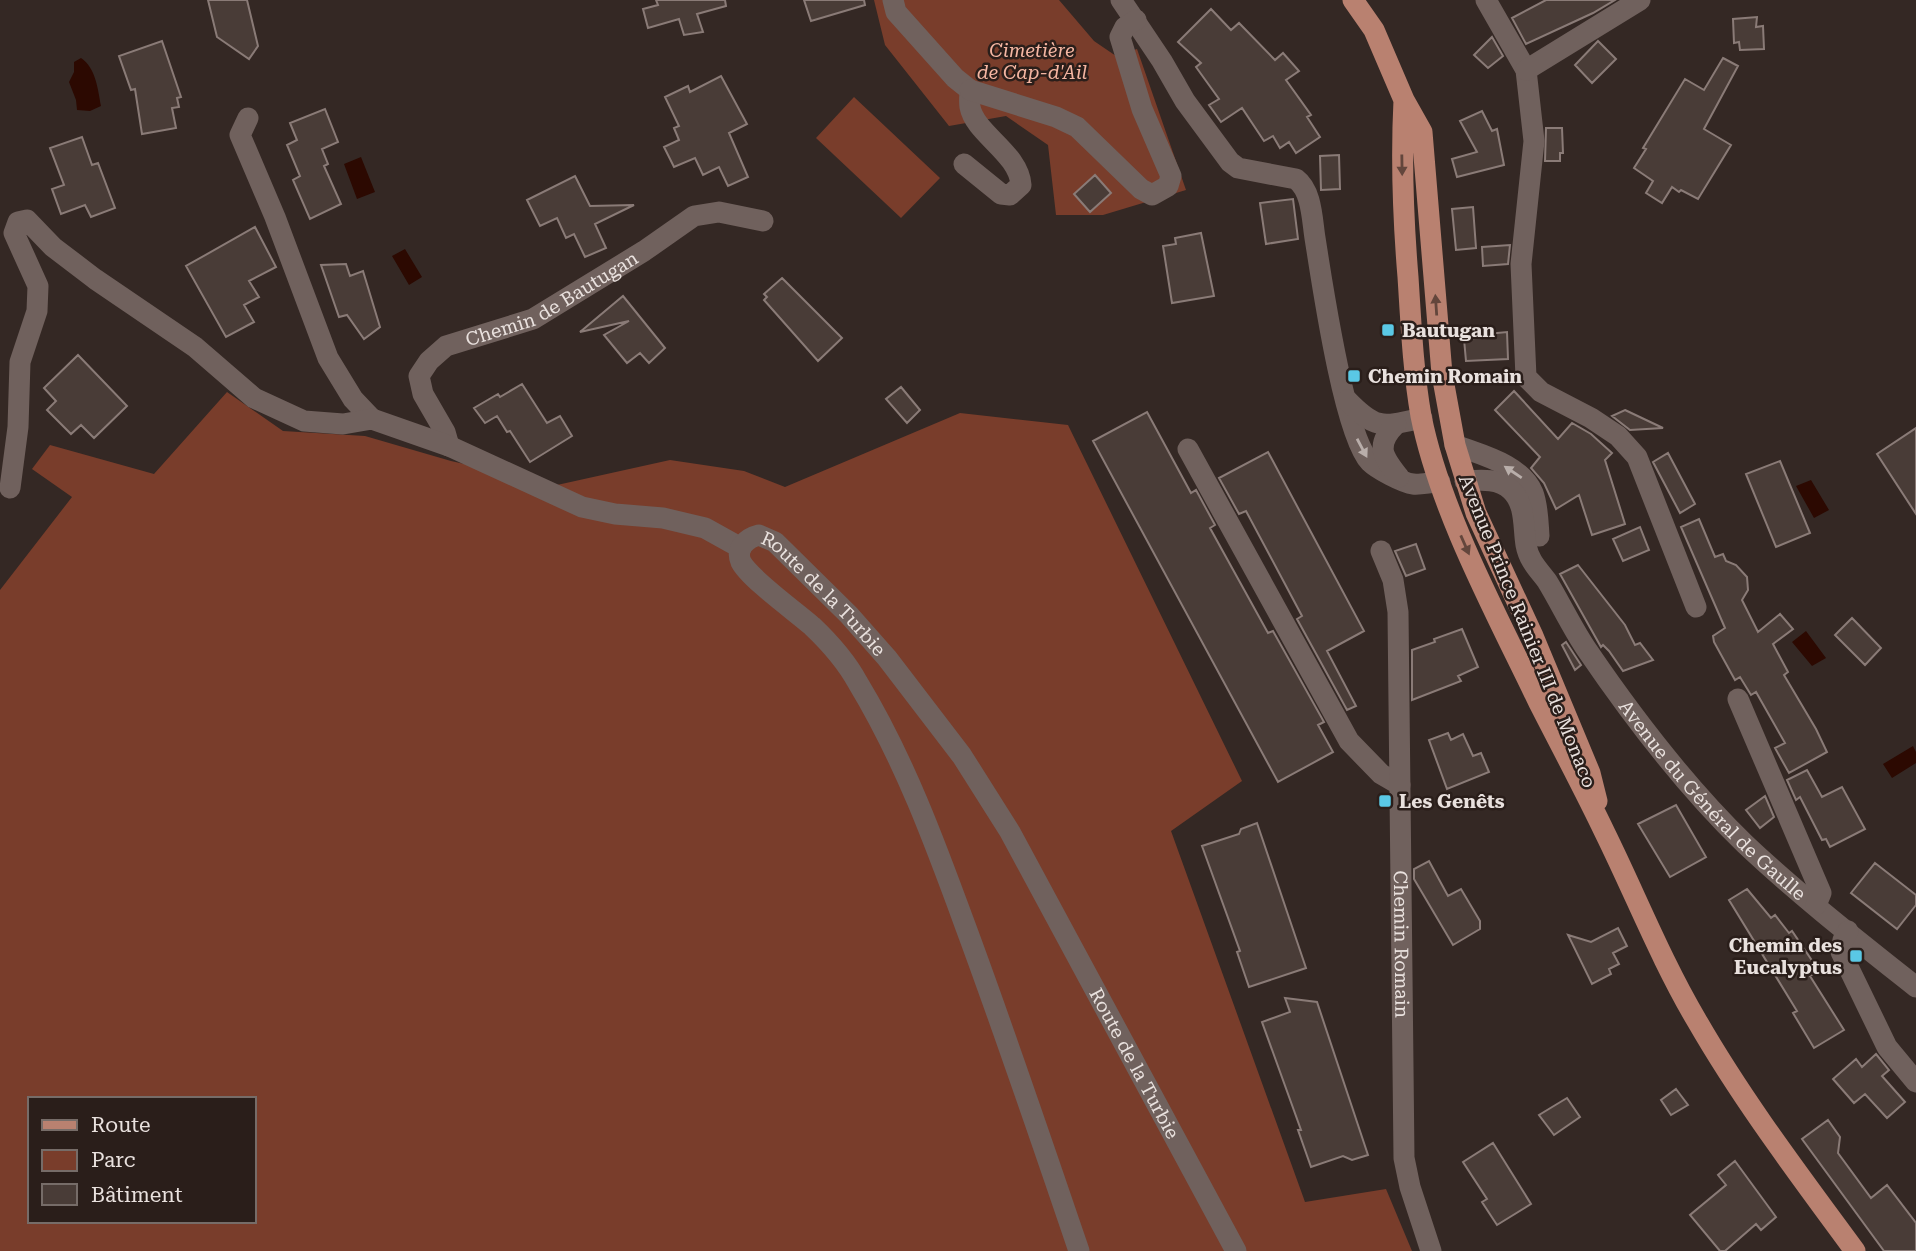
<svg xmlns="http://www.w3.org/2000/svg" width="1916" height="1251" viewBox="0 0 1916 1251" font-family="'Roboto Serif',serif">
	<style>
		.green { fill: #793d2b; fill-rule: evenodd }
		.water { fill: #2c0901 }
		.building { fill: #493c37; stroke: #8a7b77; stroke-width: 2 }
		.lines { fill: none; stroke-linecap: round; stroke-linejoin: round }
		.minor { stroke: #70615d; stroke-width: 21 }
		.major { stroke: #b98170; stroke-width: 21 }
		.oneway { fill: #63463c }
		.oneway2 { fill: #b9aeaa }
		.poi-dot { fill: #5ac8e5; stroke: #2a1e1a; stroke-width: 2.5 }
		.labels { text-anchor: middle; stroke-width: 5; stroke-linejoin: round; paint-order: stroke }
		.park-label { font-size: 19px; font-style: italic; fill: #f5b6a2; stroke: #2a1e1a }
		.street-label { font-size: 19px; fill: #e9e1de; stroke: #2a1e1a }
		.poi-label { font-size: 19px; font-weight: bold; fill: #e9e1de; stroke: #2a1e1a; text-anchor: start }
	</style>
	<rect width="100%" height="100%" fill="#342824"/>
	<path class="green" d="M874,0H1059L1094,41L1116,56L1137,49L1186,190L1103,215H1056L1048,145L1006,116L949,126L885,45Z
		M854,97L940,178L901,218L816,138Z
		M227,392L283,431L365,436L451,461L557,485L670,460L744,471L785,487L960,413L1068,425L1242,781L1171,831L1305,1202L1386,1189L1412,1251H0V590L72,497L32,469L50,445L154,474ZM30,1099H254V1221H30Z"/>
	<path class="water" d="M81,58C96,68 98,90 101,106L90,111L77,110L76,100L69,82L74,72V62Z
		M361,157L375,192L357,199L344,164Z
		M405,249L422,277L409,285L392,256Z
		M1811,480L1829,510L1814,518L1796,486Z
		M1806,631L1826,658L1812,666L1792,642Z
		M1913,746L1916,752V763L1892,778L1883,764Z"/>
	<path class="building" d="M208,0H247L258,46L249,59L217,37Z
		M656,0H725L726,6L697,14L703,32L684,35L679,19L648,28L643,9L658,5Z
		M804,0H864L865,5L811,21Z
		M1546,0H1615L1593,13L1526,44L1512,18Z
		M1211,9L1231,30L1239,23L1275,60L1283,53L1299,71L1286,80L1311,115L1307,117L1320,137L1296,153L1289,142L1280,148L1273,136L1264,141L1242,108L1221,122L1209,105L1219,99L1196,67L1201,63L1178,42Z
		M1757,17L1756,27L1763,26L1764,49L1740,50L1739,42L1734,43L1733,19Z
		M1492,37L1503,56L1488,68L1474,55Z
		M162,41L181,97L177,98L179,107L172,108L176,128L142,134L135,89L131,90L119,56Z
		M1598,41L1616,59L1592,83L1575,65Z
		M1723,58L1738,66L1704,129L1731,145L1698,199L1681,190L1679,192L1672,187L1662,203L1646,193L1653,181L1634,168L1646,149L1643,148L1685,79L1704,90Z
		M721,76L747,124L729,133L748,177L728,186L719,167L703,175L695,158L674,167L664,147L679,140L674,128L679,126L665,97L688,86L690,92Z
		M325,109L338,142L322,149L328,164L324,166L341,204L310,219L293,180L300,176L287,145L297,140L290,123Z
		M1482,111L1492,131L1497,129L1504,165L1457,177L1452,159L1477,152L1460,121Z
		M1546,128H1562L1563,153H1560V161H1545Z
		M82,137L92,165L98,163L115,208L91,217L85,205L61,214L52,189L64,185L50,148Z
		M1339,155L1340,189L1321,190L1320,156Z
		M1095,175L1111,193L1090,212L1074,194Z
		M575,176L590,206L634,205L595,224L606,248L585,257L574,234L566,238L557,218L540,226L527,200Z
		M1293,199L1298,239L1266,244L1260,203Z
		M1473,207L1476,248L1456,250L1452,209Z
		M255,227L276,267L249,281L259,297L244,305L254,322L226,337L186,266Z
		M1201,233L1214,296L1172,303L1163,246L1176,244L1175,238Z
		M1510,245L1508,264L1483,266L1482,247Z
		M346,264L350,276L363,271L380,327L364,339L347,315L339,317L321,265Z
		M782,278L842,338L818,361L764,300L767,297L764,294Z
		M623,296L665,348L649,363L640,353L627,363L604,335L629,321L580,332Z
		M1507,332L1508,359L1466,361L1464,339L1487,338V334Z
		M78,355L127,406L94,438L81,425L71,434L47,410L56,401L44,388Z
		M522,384L547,423L560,416L572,436L530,462L510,431L507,432L497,416L485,423L474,408L498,394L500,397Z
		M901,387L920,410L907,423L886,399Z
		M1514,391L1558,439L1572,423L1591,434L1612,453L1605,460L1625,524L1592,535L1579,495L1556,509L1544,483L1531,468L1540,457L1495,410Z
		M1625,410L1663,428L1630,430L1612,416Z
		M1147,412L1191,493L1196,490L1215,525L1210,528L1268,633L1273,631L1324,722L1318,725L1333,752L1278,782L1093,441Z
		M1916,428V514L1877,454Z
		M1268,452L1364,631L1327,651L1356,706L1347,710L1297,619L1302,616L1246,511L1239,514L1219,478Z
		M1668,453L1695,504L1680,513L1653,462Z
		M1780,461L1810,533L1776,547L1746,474Z
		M1699,519L1715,557L1723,554L1726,561L1736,565L1747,577L1748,590L1742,600L1758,632L1780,614L1793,629L1773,644L1788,672L1784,675L1816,729L1827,752L1789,773L1775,748L1785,743L1756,692L1751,695L1740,677L1735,680L1714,642L1713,636L1725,628L1681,527Z
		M1640,527L1649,550L1623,561L1613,539Z
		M1416,544L1425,569L1406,576L1395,551Z
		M1578,565L1625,625L1635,645L1640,643L1653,660L1623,671L1609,651L1603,645L1601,647L1560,574Z
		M1852,618L1881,648L1865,665L1835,635Z
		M1462,629L1478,667L1458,676L1461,681L1412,700V650L1435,642L1434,639Z
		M1566,642L1581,665L1575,670L1562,645Z
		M1448,733L1451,740L1463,734L1473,756L1481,753L1489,772L1447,789L1429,740Z
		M1807,770L1822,797L1842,787L1865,829L1830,847L1826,839L1822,840L1800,797L1796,800L1787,780Z
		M1765,796L1774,817L1760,828L1746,810Z
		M1676,805L1706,857L1670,877L1638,824Z
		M1257,823L1306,968L1249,987L1237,952L1240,951L1202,846L1239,834L1241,829Z
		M1429,861L1448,896L1461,889L1480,921V929L1453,945L1414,879V869Z
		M1875,863L1916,895V905L1897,929L1851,893Z
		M1747,889L1771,918L1775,915L1789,933L1792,931L1819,971L1810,976L1844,1030L1814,1048L1793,1013L1797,1011L1729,900Z
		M1618,928L1627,946L1613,953L1619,964L1609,969L1611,974L1592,984L1568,935L1591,942Z
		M1285,998L1317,1002L1368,1155L1352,1160L1343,1156L1311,1167L1298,1130H1301L1262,1022L1290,1012Z
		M1876,1054L1889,1070L1882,1076L1905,1102L1887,1118L1865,1094L1854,1103L1833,1079L1856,1059L1862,1067Z
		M1676,1089L1688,1105L1671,1115L1661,1100Z
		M1567,1098L1580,1117L1554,1135L1539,1115Z
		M1828,1120L1840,1137L1838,1153L1871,1198L1887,1185L1916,1223V1251H1884L1802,1139Z
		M1493,1143L1531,1204L1497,1225L1482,1202L1487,1199L1463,1162Z
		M1735,1161L1776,1217L1761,1230L1756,1224L1725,1251H1720L1690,1215L1726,1185L1718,1175Z"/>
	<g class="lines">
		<g class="minor">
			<path d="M893,0L896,12L955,78L970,90C970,95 969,101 970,107C975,134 1019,153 1021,185L1010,195L1001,194L964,164"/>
			<path d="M1121,0L1162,61L1185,101L1230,162L1238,168L1296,179C1312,191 1312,219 1315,238C1322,282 1344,435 1370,462C1377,469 1403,483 1413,484C1421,485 1431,482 1440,482"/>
			<path d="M1486,0L1526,70L1534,141L1521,264L1526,377L1541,392L1591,418L1618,436L1637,457L1696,607"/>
			<path d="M1526,70L1640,0"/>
			<path d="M970,90L1056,117L1077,127L1141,189L1152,195L1168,186L1171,176L1142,109L1120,37L1125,27L1136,20"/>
			<path d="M248,118L240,135L275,217L328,358L353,399L372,419"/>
			<path d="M1347,400C1376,430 1382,427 1422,418"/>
			<path d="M1396,424C1375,445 1382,456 1399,477"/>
			<path d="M1455,445C1481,455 1521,464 1533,493C1538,506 1538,522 1539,536"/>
			<path id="s1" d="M449,446L445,432L423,394L419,376L429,361L446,346L533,319L644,251L694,216L719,212L763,221"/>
			<path d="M1188,449L1349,741L1381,774L1400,785"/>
			<path id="s2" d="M1465,481C1480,480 1499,478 1511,490C1526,504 1523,527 1526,545C1529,561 1538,569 1547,581C1561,604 1572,628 1587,650C1634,719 1685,786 1745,844C1799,895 1858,941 1916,987"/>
			<path d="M10,488L18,427L20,362L37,311L38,286L14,233L18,222L27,220L53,247L95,279L195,347L254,398L304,421L343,424L372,419L449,446L582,507L615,514L663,518L705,528L741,548"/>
			<path id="s3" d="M1381,551L1393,580L1398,612L1404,1158L1410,1187L1431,1251"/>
			<path d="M1738,699L1821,893L1816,905"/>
			<path d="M1848,931L1843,940L1841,952L1887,1047L1916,1082"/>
			<path id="s4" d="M1079,1251C1042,1142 1005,1033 965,925C935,843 904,759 858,683C846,661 830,643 812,626C795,611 750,579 741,562C735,548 747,538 759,535L775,542L849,615L887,658L962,756L1010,832L1236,1251"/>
		</g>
		<path class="major" d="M1353,0L1374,30L1404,100L1422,132L1442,374L1455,445L1476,513L1533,636L1590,773L1597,801
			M1404,100C1401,159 1403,217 1408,277C1411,323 1413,370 1421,416C1440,511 1497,615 1539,703C1561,746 1584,789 1605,833C1636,896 1661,960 1697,1021C1743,1101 1800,1176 1855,1251"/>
	</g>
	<defs><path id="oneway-solid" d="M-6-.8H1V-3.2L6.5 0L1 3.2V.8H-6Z" transform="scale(1.75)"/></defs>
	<g class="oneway">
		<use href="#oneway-solid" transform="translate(1402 165) rotate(89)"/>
		<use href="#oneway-solid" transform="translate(1436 305) rotate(-94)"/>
		<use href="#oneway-solid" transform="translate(1465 545) rotate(66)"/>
	</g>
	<g class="oneway2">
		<use href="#oneway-solid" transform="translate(1362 448) rotate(62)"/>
		<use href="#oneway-solid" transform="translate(1513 472) rotate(-146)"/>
	</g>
	<g class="poi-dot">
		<rect x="1381" y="323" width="14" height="14" rx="3.5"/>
		<rect x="1347" y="369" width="14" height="14" rx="3.5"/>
		<rect x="1378" y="794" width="14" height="14" rx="3.5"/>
		<rect x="1849" y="949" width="14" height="14" rx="3.5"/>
	</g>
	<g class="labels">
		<g class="park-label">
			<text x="1032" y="57">Cimetière<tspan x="1032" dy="22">de Cap-d'Ail</tspan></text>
		</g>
		<g class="street-label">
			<text dy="7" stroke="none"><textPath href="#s1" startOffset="234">Chemin de Bautugan</textPath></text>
			<text dy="7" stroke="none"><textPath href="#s4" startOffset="905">Route de la Turbie</textPath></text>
			<text transform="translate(1528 631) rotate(68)" y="7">Avenue Prince Rainier III de Monaco</text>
			<text dy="7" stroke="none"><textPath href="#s2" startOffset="425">Avenue du Général de Gaulle</textPath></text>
			<text dy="7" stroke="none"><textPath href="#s3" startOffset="396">Chemin Romain</textPath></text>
			<text dy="7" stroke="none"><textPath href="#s4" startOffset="1472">Route de la Turbie</textPath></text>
		</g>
		<g class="poi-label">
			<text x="1402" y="337">Bautugan</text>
			<text x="1368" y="383">Chemin Romain</text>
			<text x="1399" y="808">Les Genêts</text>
			<text x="1842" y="952" text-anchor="end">Chemin des<tspan x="1842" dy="22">Eucalyptus</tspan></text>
		</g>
	</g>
	<rect x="28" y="1097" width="228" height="126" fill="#2a1e1a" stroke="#766c68" stroke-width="2"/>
	<rect x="42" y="1120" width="35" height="10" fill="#b98170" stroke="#766c68" stroke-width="2"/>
	<text x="91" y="1132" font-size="21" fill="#e9e1de">Route</text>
	<rect x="42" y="1150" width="35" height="21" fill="#793d2b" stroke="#766c68" stroke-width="2"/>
	<text x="91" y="1167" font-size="21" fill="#e9e1de">Parc</text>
	<rect x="42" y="1184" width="35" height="21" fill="#493c37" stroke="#766c68" stroke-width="2"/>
	<text x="91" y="1202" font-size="21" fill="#e9e1de">Bâtiment</text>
</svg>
